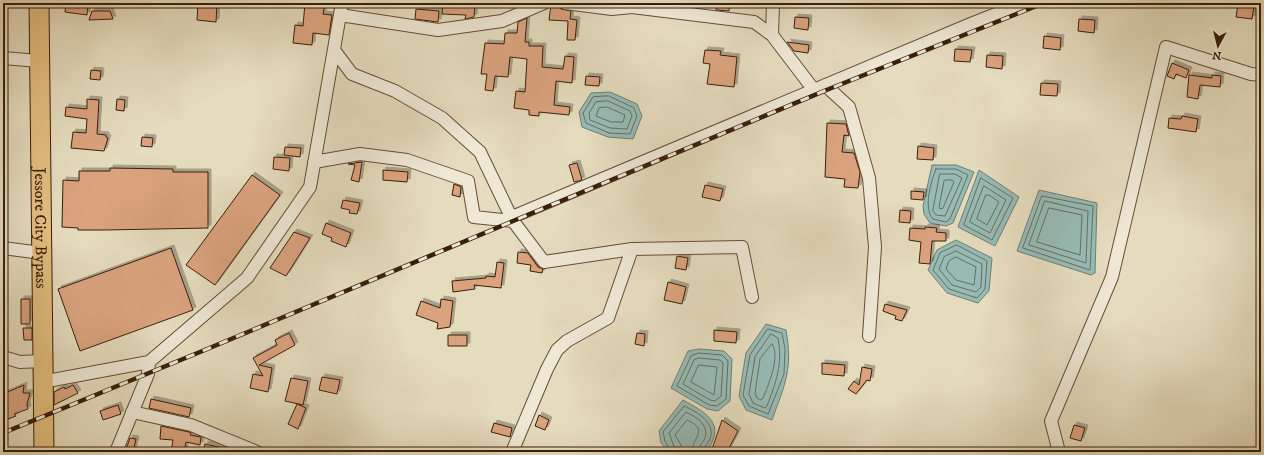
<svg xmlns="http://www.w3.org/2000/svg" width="1264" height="455" viewBox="0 0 1264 455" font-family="'IM FELL DW Pica',serif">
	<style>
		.water { fill: #96bbb5; stroke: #717d71 }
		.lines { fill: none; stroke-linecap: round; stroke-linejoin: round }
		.shore { stroke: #686d60; stroke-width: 1 }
		.building { fill: #daa37e; stroke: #391f0a; filter: url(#shadow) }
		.minor-casing { stroke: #644e37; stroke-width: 14 }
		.trunk-casing { stroke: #391f0a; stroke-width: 21 }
		.minor { stroke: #eee8d5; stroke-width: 12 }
		.trunk { stroke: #e2be7f; stroke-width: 19 }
		.rail-casing { stroke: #391f0a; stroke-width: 4.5 }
		.rail { stroke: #eee8d5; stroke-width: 3; stroke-dasharray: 9; stroke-linecap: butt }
		.labels { text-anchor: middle; stroke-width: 3; stroke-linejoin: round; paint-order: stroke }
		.street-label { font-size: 16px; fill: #391f0a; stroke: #eee8d5 }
	</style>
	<defs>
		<filter id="shadow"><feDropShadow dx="3" dy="-3" stdDeviation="0" flood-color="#0004"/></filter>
	</defs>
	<rect width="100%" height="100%" fill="#e5dcbe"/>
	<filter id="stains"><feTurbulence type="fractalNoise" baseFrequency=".005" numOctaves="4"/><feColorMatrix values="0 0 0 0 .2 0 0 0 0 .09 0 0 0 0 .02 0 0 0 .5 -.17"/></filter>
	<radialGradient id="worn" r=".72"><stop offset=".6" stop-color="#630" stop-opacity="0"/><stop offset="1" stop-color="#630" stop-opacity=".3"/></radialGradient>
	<path class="water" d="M610,92L637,104L642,116L633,139L608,137L582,127L579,112L591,93Z
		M932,165H956L974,172L953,223L946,226L930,223L924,214L923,206Z
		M979,170L1019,197L995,246L958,227Z
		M1039,190L1097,203L1095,273L1091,275L1017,251Z
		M956,240L992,258L989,291L978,303L947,293L928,270L937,250Z
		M766,324L786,330C793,369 785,384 772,420L746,410L739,396L746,353Z
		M699,349L724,351L732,359L730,401L718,411L707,409L671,388L688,351Z
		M683,400C707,413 727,424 706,452H668L661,443L659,431Z"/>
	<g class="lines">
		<path class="shore" d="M609,96L634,108L637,116L630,134L609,133L586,123L583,113L593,97Z
			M608,101L630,111L632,116L627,129L610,128L590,120L589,113L596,102Z
			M607,107L625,115L623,122H611L596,116L599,108Z
			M936,169H956L968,175L950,219L946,222L933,219C923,208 931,182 936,169Z
			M940,174H955L962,178L945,216L936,215L933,211Z
			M981,178L1013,198L992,240L964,225Z
			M946,180H952L954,182L943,208L940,209L939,207L944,181Z
			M984,186L1006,200L990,233L970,222Z
			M986,195H989L999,202L987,225L977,219Z
			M1042,196L1093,206L1090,270L1023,248Z
			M1045,201L1088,211L1086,263L1029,245Z
			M1049,208L1082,215L1080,255L1037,242Z
			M957,245L987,261L985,289L977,298L949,289L933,270L940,253Z
			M956,251L982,264L981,287L976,292L952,285L939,269L944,257Z
			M956,257L976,267L974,285L956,280L946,269L949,261Z
			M768,329L782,333L785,349L784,374L768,414L749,406L743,395L750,355Z
			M771,334L778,338C783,364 776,382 767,406L765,408L753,403L749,394L755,357Z
			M772,344C781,356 768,386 763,398L761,400L757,398L755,393L760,359Z
			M699,353L722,355L728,361L726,399L717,406L709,405L677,386L691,356Z
			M699,358L720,360L723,363L721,396L715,401L710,400L683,384L694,360Z
			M699,365L717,367L714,395L691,382Z
			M671,452L665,441L663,432L684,406C697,412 718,423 709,441C707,445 703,447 703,452
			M676,452L669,433L686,412C696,417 709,424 705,438C703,443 698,446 698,452
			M682,452L681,445L675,435L687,420C710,430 692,437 692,452"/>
	</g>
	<path class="building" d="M66,3L88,4L87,15L65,12Z
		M198,3L217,4L216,22L197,20Z
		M305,3H325L323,14L332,15L329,35L313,33L312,45L293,43L295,25L303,26Z
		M443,3H475L474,17L465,19L466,15L442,14Z
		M717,3H730L729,11L716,10Z
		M551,4H558L561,9L571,11L570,19L577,20L575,40H567L568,21L549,20Z
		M1238,4L1254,6L1252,19L1236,17Z
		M416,9L439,11L438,22L415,19Z
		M92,11H110L113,19L89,20Z
		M795,17L809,18L808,30L794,28Z
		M527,18L525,42H529V46H543L542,67L563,69L565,56L574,57L572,83L556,81L554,105L570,107L569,115L539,112V116L529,115V110L514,108L516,91L525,92L527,59L510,57L508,77L495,76L493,91L485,90L487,74H481L485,43L504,44L505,33H517L518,22Z
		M1079,19L1095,20L1094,33L1078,31Z
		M1044,36L1061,38L1060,50L1043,48Z
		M787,42L809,45L808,53L794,51Z
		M955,49L972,50L970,62L954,61Z
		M705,50L721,51L720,55L737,57L734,87L707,84L710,64L703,63Z
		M987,55L1003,56L1002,69L986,67Z
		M1172,63L1189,70L1186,78L1176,74L1174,79L1167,76Z
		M91,70L101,71L100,80L90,79Z
		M1189,75L1212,78V75L1221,76L1220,87L1200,85L1198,99L1187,97Z
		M586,76L600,77L599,86L585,85Z
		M1041,83L1058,84L1057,96L1040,95Z
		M87,99L99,100L97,134L106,135V137L108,138L104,151L71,148L73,132L86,133L87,119L65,116L66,107L87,109Z
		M117,99L125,100L124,111L116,110Z
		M1182,116L1198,119L1196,132L1168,128L1169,118L1181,119Z
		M827,123L846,124L849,136L844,135L842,152L854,153L860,172L858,188L844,187L845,179L825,177Z
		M142,137L153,138L152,147L141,146Z
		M918,146L934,148L933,160L917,159Z
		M285,147L301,148L300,157L284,155Z
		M274,157L290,158L289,171L273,169Z
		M362,162L359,182L351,180L355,165L348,164Z
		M577,163L582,180L574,182L569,165Z
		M110,168L173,169V172H208V228L106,230H78V228L62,227L63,180L79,181V171H110Z
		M383,170L408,172L407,182L383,180Z
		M252,175L280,195L215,285L186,265Z
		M454,184L461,187L460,197L452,195Z
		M705,185L723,189L720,201L702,197Z
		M911,191L924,192L923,200L911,199Z
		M343,200L360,203L357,214L349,213L350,210L341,208Z
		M900,210L911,211L910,223L899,222Z
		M326,223L351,233L346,247L331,241L332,238L322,234Z
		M925,227L937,228L936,232L946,233V241H932L930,264L919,263L921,242L909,240L910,228L925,229Z
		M294,232L310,238L286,276L270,268Z
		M171,248L193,310L80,351L58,289Z
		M518,252L528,253L538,267L543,269L542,273L530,271L531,265L517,263Z
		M677,256L688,258L686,270L675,268Z
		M497,262L504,263L501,288L474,285L475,289L453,292L452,281L486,278V276L495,277Z
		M668,282L686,287L682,304L664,300Z
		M21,299H30V324H21Z
		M441,299L453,301L450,327L437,329L438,323L416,315L421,301L440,308Z
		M885,304L907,310L902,321L895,319L896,316L883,311Z
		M23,328H32V340H24Z
		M714,330L737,332L736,343L714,341Z
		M289,333L295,345L259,365L272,368L268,392L250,388L253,374L263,376L253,358L277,345L275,340Z
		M637,333L645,334L644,346L635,344Z
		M448,335H467V346H448Z
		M822,363L845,365L844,376L822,374Z
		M862,367L872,369L870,381L867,380L856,394L848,389L854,381L859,385Z
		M322,377L340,380L337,394L319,390Z
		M291,378L308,381L303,405L285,401Z
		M24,385L23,393H30L27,404L28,409L14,414L16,416L3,421V394Z
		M73,385L78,393L54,405V392L64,387L65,389Z
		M151,399L191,408L189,417L149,408Z
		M297,404L306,408L298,429L288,424Z
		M118,405L121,414L103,420L100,411Z
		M539,415L549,420L545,430L535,426Z
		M722,420L738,431L727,452H711Z
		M494,423L512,428L510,437L491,432Z
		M1074,425L1085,428L1081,441L1070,438Z
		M161,426L189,432L191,433L190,435L201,437L200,445L186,442L184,452H171L173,440L160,439Z
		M130,438L136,439L133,452H125Z
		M205,444L227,449V452H203Z"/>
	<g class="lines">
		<g class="minor-casing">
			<path id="minor" d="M565,3L612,9L632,7L754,22L772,35
				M773,3L772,35L814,90
				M340,15L438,30L502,21L544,3
				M334,50L352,74L395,91L442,118L480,152L513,221L544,262L632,249L742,247L752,297
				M3,58L39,61
				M825,85L849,107L869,178L875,247L869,336
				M314,162L360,154L407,160L468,181L474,217L513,221
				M512,217L973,23L1024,3
				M3,248L41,253
				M3,357L20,362L42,361
				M42,382L149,362L247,278L310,187L342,3
				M132,412L191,425L257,452
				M116,452L148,374L149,362
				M512,452L547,369L557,350L567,341L608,318L632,249
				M1059,452L1051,421L1112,277L1166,47L1251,74L1261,75"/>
		</g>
		<g class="trunk-casing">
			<g id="trunk">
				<path id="s1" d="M39,3L44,452"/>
			</g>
		</g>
		<use href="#minor" class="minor"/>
		<use href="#trunk" class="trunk"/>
		<g class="rail-casing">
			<path id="rail" d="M3,433L200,352L824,91L1044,3"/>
		</g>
		<use href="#rail" class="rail"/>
	</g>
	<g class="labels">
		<g class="street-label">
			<text dy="6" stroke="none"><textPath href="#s1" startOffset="225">Jessore City Bypass</textPath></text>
		</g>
	</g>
	<rect width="1264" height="455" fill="none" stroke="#e5dcbe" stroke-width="16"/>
	<rect x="4" y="4" width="1256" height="447" fill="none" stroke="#391f0a" stroke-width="2"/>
	<rect x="8" y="8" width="1248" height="439" fill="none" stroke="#391f0a"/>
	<g transform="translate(1218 46) rotate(187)" stroke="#eee8d5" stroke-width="3" paint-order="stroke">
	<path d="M0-3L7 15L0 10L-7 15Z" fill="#391f0a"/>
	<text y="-6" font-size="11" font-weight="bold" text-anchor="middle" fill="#391f0a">N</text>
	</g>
	<rect width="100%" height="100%" filter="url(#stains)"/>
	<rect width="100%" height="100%" fill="url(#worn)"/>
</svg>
